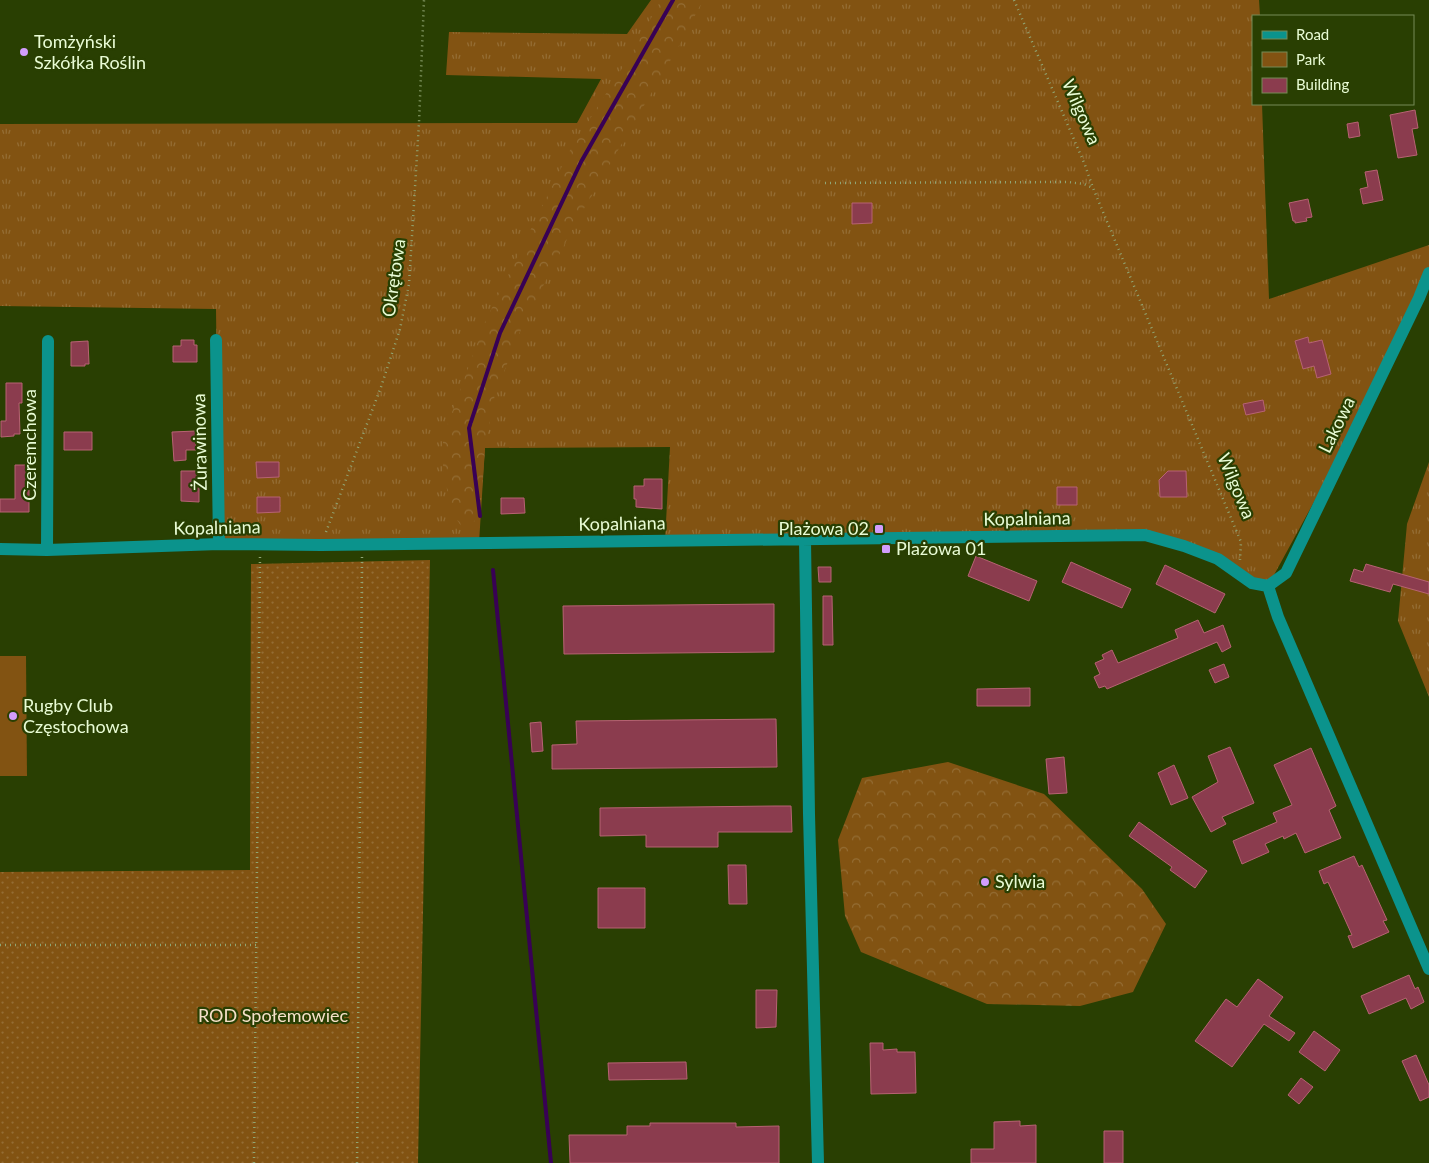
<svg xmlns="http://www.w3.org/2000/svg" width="1429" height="1163" viewBox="0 0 1429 1163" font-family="Lato,sans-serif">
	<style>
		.grass { fill: url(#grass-tufts) }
		.forest { fill: url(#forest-crowns) }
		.park { fill: #825312 }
		.garden { fill: url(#garden-dots) }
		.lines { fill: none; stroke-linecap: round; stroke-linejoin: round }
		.stream { stroke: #380155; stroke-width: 4 }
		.building { fill: #8b3c4e; stroke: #b76373 }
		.path { stroke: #91a674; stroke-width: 2.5; stroke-dasharray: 1 4; stroke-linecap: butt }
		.minor { stroke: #0b938c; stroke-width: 12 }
		.poi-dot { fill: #d29dfd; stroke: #293f02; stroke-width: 2 }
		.labels { text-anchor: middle; stroke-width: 4.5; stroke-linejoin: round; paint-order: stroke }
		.poi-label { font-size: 18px; fill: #e9fcd5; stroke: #293f02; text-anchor: start }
		.street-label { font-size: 18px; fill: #e9fcd5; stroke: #293f02 }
		.park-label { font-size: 18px; fill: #f6e0c8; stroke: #293f02 }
	</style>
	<defs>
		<pattern id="grass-tufts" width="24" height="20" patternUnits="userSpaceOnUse" patternTransform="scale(1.25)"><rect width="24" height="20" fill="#825312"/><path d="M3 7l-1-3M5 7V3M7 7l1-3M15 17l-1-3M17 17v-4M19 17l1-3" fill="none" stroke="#946d34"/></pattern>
		<pattern id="forest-crowns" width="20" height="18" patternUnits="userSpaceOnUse" patternTransform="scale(1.25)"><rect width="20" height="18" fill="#825312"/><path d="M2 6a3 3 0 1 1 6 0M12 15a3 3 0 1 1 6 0" fill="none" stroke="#946d34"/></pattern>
		<pattern id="garden-dots" width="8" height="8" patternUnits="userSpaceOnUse" patternTransform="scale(1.25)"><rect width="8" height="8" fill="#825312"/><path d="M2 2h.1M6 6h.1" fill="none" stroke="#946d34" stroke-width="1.8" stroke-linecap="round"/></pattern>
	</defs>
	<rect width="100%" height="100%" fill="#293f02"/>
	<path class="grass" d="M651,0H1259L1260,16H1253V104H1262L1269,299L1429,245V268L1367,405L1268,586L1237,572L1145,535L665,541L670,447L485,448L479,543L219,544L216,309L0,306V124L577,123L601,79L446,75L449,32L627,34Z
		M1429,462V697L1398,621L1407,524Z"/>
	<path class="forest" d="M661,0H703L684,37L575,224L521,329L495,394L485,448L480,516L464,530L452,513L443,470V437L485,322L569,152L633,51Z
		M948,762L1044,794L1142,889L1166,924L1133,992L1080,1006L987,1004L861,952L845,916L838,840L862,778Z"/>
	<path class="park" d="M0,656H26L27,776H0Z"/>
	<path class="garden" d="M430,560L418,1163H0V872L250,870L251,564Z"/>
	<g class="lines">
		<path class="stream" d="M480,516L469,428L500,333L581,162L673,0
			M493,570L551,1163"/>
	</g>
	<path class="building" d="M1415,110L1418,128L1412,129L1417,155L1398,158L1390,115Z
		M1358,122L1360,136L1349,138L1347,124Z
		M1377,170L1383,200L1363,204L1360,189L1368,187L1365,172Z
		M1308,199L1312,217L1306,218L1307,221L1295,223V221H1293L1289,203Z
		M852,203H872V223L852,224Z
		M1308,337L1309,343L1322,340L1331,374L1317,378L1314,366L1303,369L1295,341Z
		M181,340H194V345H197V362H173V346H181Z
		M88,341L89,364H85V366H71V342Z
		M6,383H22V403H19L20,434H14V436L1,437V421H6Z
		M1263,400L1265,411L1246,415L1243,404Z
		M196,431V450H186V460L174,461L172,432Z
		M64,432H92V450H64Z
		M256,462H279V477L257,478Z
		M15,465H29V512H0V499H15Z
		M181,471H199V502L181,501Z
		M1168,471H1186L1187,497H1160L1159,480Z
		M644,479H662V509L636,507V499H634V486H644Z
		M1057,487H1077V505H1057Z
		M257,497H280V512L257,513Z
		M501,498H524L525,513L501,514Z
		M976,556L1037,581L1029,601L968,576Z
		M1071,562L1131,589L1122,608L1062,582Z
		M1366,564L1429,582V594L1393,584L1390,592L1350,581L1354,569L1363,572Z
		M1165,565L1225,594L1215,613L1156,584Z
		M818,567H831V582H819Z
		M823,596H832L833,645H823Z
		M774,604V652L564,654L563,606Z
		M1198,620L1204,633L1223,625L1231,647L1222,652L1217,642L1107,689L1105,686L1099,688L1094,677L1100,674L1095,663L1104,659L1102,655L1112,650L1118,663L1178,638L1175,630Z
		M1224,664L1229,677L1215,683L1209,670Z
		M1030,688V706H977V689Z
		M776,719L777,767L552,769V745L577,744L576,721Z
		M541,722L543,751L532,752L530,723Z
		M1230,747L1254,803L1222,817L1226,824L1211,832L1192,797L1218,782L1208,756Z
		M1311,748L1336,806L1329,810L1341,838L1305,853L1296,833L1284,839L1283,836L1265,844L1269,852L1242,864L1233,841L1277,822L1273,813L1292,805L1274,765Z
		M1064,757L1067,793L1049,794L1046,759Z
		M1174,765L1188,798L1171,805L1158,773Z
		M775,806H791L792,832H718V847H646V835L600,836V808Z
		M1139,822L1207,871L1195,888L1170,870L1172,867L1129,836Z
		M1354,856L1359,867L1362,865L1387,920L1383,921L1389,932L1353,948L1348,936L1352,935L1328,882L1324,884L1319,871Z
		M728,865H746L747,904H729Z
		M598,888H645V928H598Z
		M1409,975L1415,989L1418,987L1424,1002L1411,1009L1406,998L1369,1014L1361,996Z
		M1258,979L1283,997L1269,1016L1295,1033L1289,1041L1264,1024L1232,1067L1195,1041L1226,999L1237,1007Z
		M756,990H777L776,1027L756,1028Z
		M1314,1031L1340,1050L1325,1071L1299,1052Z
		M870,1043H883V1050L897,1049V1052H915L916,1093L871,1094Z
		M1416,1055L1429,1085V1097L1420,1101L1402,1061Z
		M686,1062L687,1079L609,1080L608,1063Z
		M1301,1078L1313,1087L1299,1104L1288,1095Z
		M1020,1121V1126L1036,1125V1163H971V1149H994V1122Z
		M650,1123H736V1127L779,1126V1163H570L569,1135H627V1126H650Z
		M1104,1131H1123V1163H1104Z"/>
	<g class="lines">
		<path class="path" d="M1014,0L1085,165L1093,188L1241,542L1240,560
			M825,183L1068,182L1084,184L1093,188
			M326,532L381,387L400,329L409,284L419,123L424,0
			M0,945H257
			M254,1163L260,556
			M357,1163L362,556"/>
		<path class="minor" d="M216,340L219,544
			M805,540L809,814L818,1163
			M0,549L47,550L219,544L321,545L1145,535L1184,546L1218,559L1252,583L1268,586
			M47,550L48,341
			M1268,586L1278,617L1429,969
			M1268,586L1286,573L1419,298L1429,273"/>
	</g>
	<g class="poi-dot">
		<circle cx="24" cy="52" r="5"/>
		<rect x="874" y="524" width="10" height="10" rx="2.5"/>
		<rect x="881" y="544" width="10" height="10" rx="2.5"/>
		<circle cx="13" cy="716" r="5"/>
		<circle cx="985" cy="882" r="5"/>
	</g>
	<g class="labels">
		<g class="poi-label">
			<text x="34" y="48">Tomżyński<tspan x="34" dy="21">Szkółka Roślin</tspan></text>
			<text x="869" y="535" text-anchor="end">Plażowa 02</text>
			<text x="896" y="555">Plażowa 01</text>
			<text x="23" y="712">Rugby Club<tspan x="23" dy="21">Częstochowa</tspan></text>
			<text x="995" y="888">Sylwia</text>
		</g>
		<g class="street-label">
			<text transform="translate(1081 112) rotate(66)" y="6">Wilgowa</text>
			<text transform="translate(394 278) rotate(-82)" y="6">Okrętowa</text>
			<text transform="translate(1337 425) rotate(-64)" y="6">Lakowa</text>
			<text transform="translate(200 442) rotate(-91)" y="6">Żurawinowa</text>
			<text transform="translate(30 445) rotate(-90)" y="6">Czeremchowa</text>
			<text transform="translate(1236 486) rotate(67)" y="6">Wilgowa</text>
			<text transform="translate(1027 519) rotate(-1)" y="6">Kopalniana</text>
			<text transform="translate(622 524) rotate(-1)" y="6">Kopalniana</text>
			<text transform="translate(217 528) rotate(-1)" y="6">Kopalniana</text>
		</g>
		<g class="park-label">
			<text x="273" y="1022">ROD Społemowiec</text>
		</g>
	</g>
	<rect x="1252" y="15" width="162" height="90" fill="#293f02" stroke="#768b56"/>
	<rect x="1262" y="31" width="25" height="8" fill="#0b938c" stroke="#768b56"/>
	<text x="1296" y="40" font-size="15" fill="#e9fcd5">Road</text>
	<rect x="1262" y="52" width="25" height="15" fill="#825312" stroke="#768b56"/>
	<text x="1296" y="65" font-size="15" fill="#e9fcd5">Park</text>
	<rect x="1262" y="78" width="25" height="15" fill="#8b3c4e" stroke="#768b56"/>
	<text x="1296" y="90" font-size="15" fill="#e9fcd5">Building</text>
</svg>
